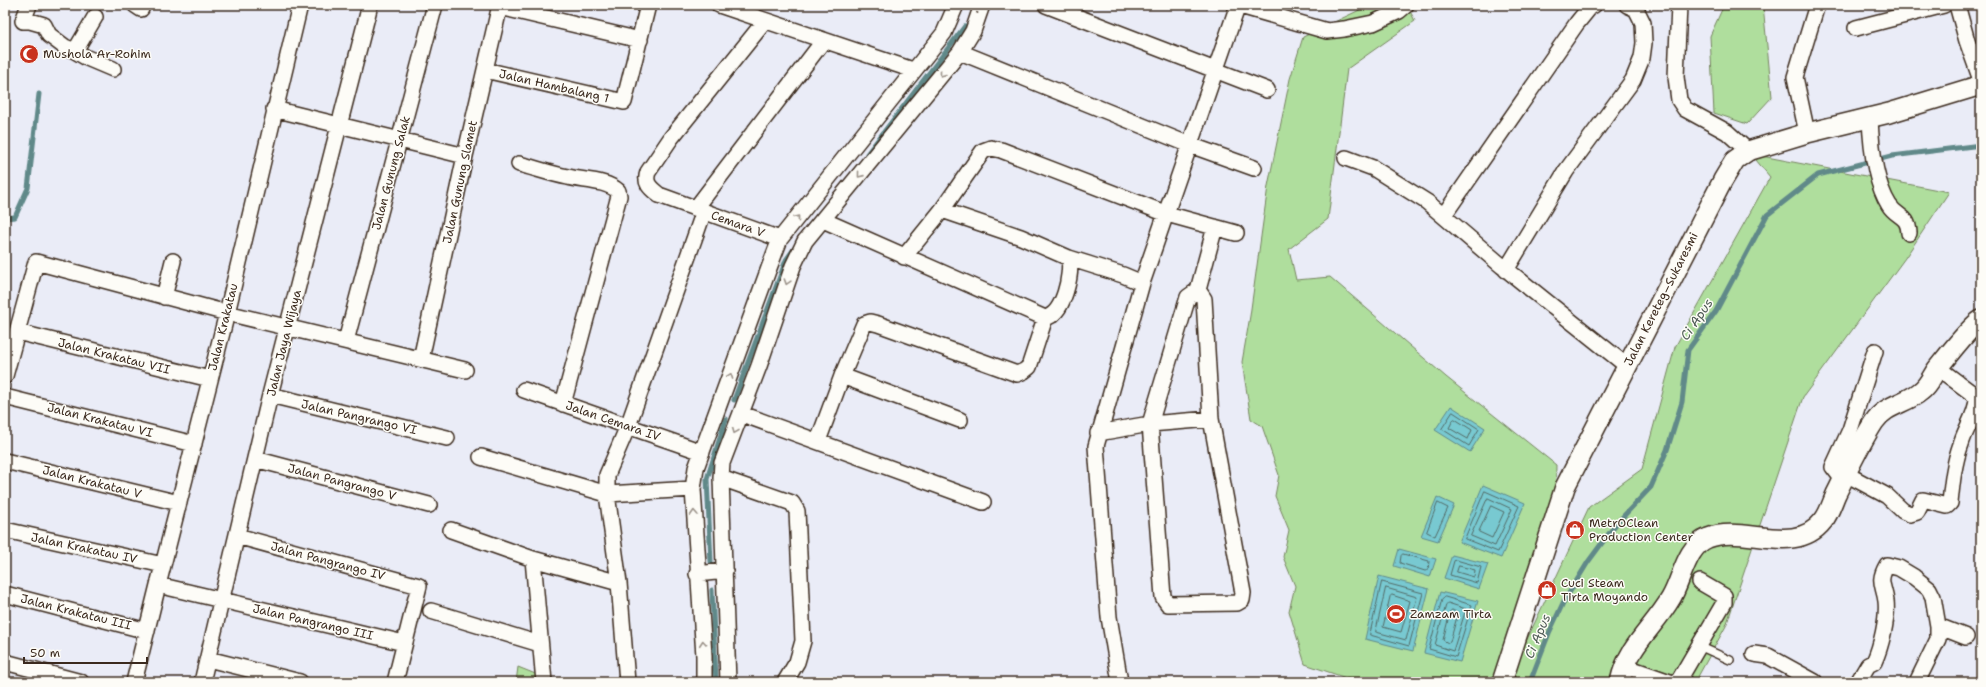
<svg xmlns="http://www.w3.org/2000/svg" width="1986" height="687" viewBox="0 0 1986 687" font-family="'Shantell Sans',sans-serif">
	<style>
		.green { fill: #afde9d; stroke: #75845e }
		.water { fill: #78c9d1; stroke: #608989 }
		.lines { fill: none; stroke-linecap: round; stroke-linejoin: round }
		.shore { stroke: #536a66; stroke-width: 1 }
		.stream { stroke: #608989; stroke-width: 5 }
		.service-casing { stroke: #3b2a1e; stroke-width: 10 }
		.minor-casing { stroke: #3b2a1e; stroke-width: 18 }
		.tertiary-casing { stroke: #3b2a1e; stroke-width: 22 }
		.service { stroke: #fdfcf7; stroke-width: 7 }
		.minor { stroke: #fdfcf7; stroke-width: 15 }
		.tertiary { stroke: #fdfcf7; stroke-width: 19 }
		.minor-bridge-casing { stroke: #3b2a1e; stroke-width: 18; stroke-linecap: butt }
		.minor-bridge { stroke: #fdfcf7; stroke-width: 15 }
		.oneway { stroke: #9c938a }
		.labels { text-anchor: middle; stroke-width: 3; stroke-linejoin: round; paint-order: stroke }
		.poi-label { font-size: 12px; fill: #3b2a1e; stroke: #fdfcf7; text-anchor: start }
		.street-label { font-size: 12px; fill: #3b2a1e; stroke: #fdfcf7 }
		.water-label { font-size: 13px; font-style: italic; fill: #4d5a54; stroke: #fdfcf7 }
	</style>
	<rect width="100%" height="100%" fill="#eaecf7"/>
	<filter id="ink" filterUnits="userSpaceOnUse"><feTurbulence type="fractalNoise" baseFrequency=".025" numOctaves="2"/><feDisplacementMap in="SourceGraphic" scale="8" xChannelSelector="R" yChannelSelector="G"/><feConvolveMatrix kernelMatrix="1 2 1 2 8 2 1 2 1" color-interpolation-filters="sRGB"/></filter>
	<g filter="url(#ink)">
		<path class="green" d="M1370,5H1407L1415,21L1347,69L1328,219L1289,249L1296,280L1330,277L1446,377L1556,465L1555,516L1502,682H1358L1305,664L1289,611L1295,586L1283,557L1289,530L1275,496L1279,475L1262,426L1251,419L1242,362L1250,316L1268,186L1290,79L1303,37Z
			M1724,5H1763L1772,97L1747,124L1714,113L1710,36Z
			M1751,154L1949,192L1905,258L1803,397L1726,626L1695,682H1507L1589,507L1642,469L1675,347L1770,177Z
			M518,667L538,675V682H516Z"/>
		<path class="water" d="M1451,406L1485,428L1470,452L1435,430Z
			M1483,485L1525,503L1501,558L1459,542Z
			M1437,497L1454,505L1438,541L1421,536Z
			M1399,549L1436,559L1430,577L1394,566Z
			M1452,555L1488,564L1479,589L1444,578Z
			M1379,576L1429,589L1413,651L1365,639Z
			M1440,592L1478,601L1460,662L1424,653Z"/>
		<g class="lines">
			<path class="shore" d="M1453,412L1479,429L1469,446L1442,429Z
				M1455,419L1472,430L1468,439L1449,428L1453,420Z
				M1485,491L1519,506L1498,552L1465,539Z
				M1488,498L1512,509L1495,546L1471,536Z
				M1438,503L1448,508L1435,536L1427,532Z
				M1491,506L1504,512L1492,538L1479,532Z
				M1403,554L1429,561L1428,570L1425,571L1400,563L1401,556Z
				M1456,560L1481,567L1477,583L1450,575L1454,561Z
				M1459,566L1475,570L1474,577L1457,572Z
				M1382,582L1423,593L1409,646L1370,635Z
				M1386,588L1417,597L1406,640L1376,632Z
				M1392,595L1410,601L1401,632L1383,627L1390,597Z
				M1445,597L1472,605L1456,657L1429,649L1442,599Z
				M1448,603L1466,609L1453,651L1435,645L1446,605Z
				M1452,610L1458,613L1450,642L1448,643L1443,640L1450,612Z"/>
			<path class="stream" d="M867,154L965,26
				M5,218L15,217L28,188L39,94
				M734,400L786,260L794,249
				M711,562L707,479L726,419
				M712,590L716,682
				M1530,682L1549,633L1563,603L1588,562L1616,524L1651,487L1667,450L1682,402L1688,350L1716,311L1767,215L1818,175L1892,156L1981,145"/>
			<g class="service-casing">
				<path id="service" d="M1699,646L1730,660"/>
			</g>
			<g class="minor-casing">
				<path id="minor" d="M29,5L23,21H30L44,25L49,35L65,47L75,51L95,17
					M135,5L141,9
					M300,5L227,313L158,585L404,643
					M719,5L913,70
					M1046,5L1267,90
					M1237,5L1327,31L1344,29L1373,23L1399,11L1406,5
					M1679,5L1676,77L1679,100L1685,109L1727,132L1748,151
					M1957,5L1967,41L1981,80
					M500,7L640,40
					M765,21L671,138L648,172C644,183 650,188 659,195L780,239
					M1856,28L1944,5
					M75,51L87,58L113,69
					M960,52L1190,145L1254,168
					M485,70L624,102L648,5
					M274,109L465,156
					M1870,118C1871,145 1874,181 1889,205C1897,218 1908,214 1909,233
					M1807,133L1795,77L1817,5
					M1346,158L1373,168L1427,202L1502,266L1627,366
					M519,164C535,168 551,174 568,177C584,181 606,180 618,191L619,196L563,404
					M696,208L824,40
					M1444,215L1577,23L1590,7L1594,5
					M823,220L1045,318
					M904,257L942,210L983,151L991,148L1001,150L1167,214L1236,233
					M1069,258L1123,275L1142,283
					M1506,270L1566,171L1633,80L1642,58L1644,43L1643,23L1636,9L1627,5
					M1198,290L1204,299L1211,419
					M164,297L173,261
					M17,332L210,379
					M346,341L435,5
					M421,359L465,156L500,5
					M5,376L36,262L227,313L465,370
					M842,376L960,420
					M524,390L702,452
					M270,395L447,438
					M5,397L194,444
					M742,414L983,502
					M1098,433L1150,424L1163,597L1168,604L1237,603L1242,600L1243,593L1211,419L1150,424L1188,297L1198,290L1215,227
					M818,441L842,376L864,324L870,322L878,324L1017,374L1024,371L1029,367L1045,318C1064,314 1072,274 1069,258L1021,237L942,210
					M481,457L607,494V475L628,426L704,211
					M255,459L429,505
					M5,461L179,503
					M1846,474L1887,496L1903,511L1910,514L1917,512L1923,500L1947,506L1950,503C1952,483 1954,463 1961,444C1965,429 1978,412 1977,397L1938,368
					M721,478L792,503L797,511L803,641L797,662L785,682
					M1843,480L1833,467L1850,430L1875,351
					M5,530L163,565
					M451,530L533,559L619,583
					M237,536L419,586L395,682
					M533,559L544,682
					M697,574L725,571
					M5,594L147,631
					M431,611L540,644
					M1938,626L1966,637
					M1754,654L1768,656L1815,682
					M208,659L300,682
					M5,662L81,682
					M1624,666L1670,682
					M134,682L158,585
					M202,682L270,395L370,5
					M627,682L619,583L607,494L693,489
					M704,682V656L693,489L696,468L769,268L780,239L944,33L956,5
					M728,682L721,478L722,463L759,366L793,266L805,241L960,52L973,31L982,5
					M1120,682L1109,617L1096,446L1142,283L1238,5
					M1677,682L1679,680L1724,603V596L1700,582
					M1858,682L1868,665L1874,662C1881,647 1888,618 1886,601C1884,585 1877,582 1887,565L1899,568L1914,577L1929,589L1933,597L1938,626V639L1917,682"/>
			</g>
			<g class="tertiary-casing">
				<path id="tertiary" d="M1502,682L1565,487L1723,180L1735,160L1748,151L1807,133L1889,113L1981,85
					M1620,682C1628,645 1653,629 1671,598C1682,580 1686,546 1708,538C1744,524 1795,557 1823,521C1829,514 1832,503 1836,494C1848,470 1859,445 1874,422C1886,404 1906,404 1921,391C1928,386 1932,376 1937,369C1946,358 1970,326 1981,320"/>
			</g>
			<use href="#service" class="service"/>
			<use href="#minor" class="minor"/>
			<use href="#tertiary" class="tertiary"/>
			<g class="minor-bridge-casing">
				<path id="minor-bridge" d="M980,5L982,6"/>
			</g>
			<use href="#minor-bridge" class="minor-bridge"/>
		</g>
		<defs><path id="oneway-chevron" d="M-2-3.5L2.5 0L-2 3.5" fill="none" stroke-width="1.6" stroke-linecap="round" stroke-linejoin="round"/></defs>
		<g class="oneway">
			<use href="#oneway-chevron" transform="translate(942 74) rotate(129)"/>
			<use href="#oneway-chevron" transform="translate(860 175) rotate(129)"/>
			<use href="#oneway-chevron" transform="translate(797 218) rotate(-51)"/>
			<use href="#oneway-chevron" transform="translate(787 282) rotate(108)"/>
			<use href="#oneway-chevron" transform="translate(730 376) rotate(-70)"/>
			<use href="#oneway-chevron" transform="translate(735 431) rotate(112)"/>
			<use href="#oneway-chevron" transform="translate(694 513) rotate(-93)"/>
			<use href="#oneway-chevron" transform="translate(703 643) rotate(-95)"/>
		</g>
	</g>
	<defs>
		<g id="mosque-disc" transform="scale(1)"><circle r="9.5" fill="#c8321e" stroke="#fdfcf7"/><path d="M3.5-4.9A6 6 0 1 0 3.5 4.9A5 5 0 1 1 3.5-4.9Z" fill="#fff"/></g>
		<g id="shop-disc" transform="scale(1)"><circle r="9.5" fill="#c8321e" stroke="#fdfcf7"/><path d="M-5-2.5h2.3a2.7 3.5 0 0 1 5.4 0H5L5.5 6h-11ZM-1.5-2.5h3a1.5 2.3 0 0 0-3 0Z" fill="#fff"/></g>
		<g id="stadium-disc" transform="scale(1)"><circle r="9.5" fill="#c8321e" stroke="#fdfcf7"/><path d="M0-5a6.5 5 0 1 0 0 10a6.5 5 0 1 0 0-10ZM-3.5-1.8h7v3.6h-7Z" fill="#fff"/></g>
	</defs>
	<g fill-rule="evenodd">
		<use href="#mosque-disc" x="29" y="54"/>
		<use href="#shop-disc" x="1575" y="530"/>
		<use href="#shop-disc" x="1547" y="590"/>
		<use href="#stadium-disc" x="1396" y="614"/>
	</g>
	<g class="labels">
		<g class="poi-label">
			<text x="43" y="58">Mushola Ar-Rohim</text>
			<text x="1589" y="527">MetrOClean<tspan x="1589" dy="14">Production Center</tspan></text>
			<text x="1561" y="587">Cuci Steam<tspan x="1561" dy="14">Tirta Moyando</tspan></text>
			<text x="1410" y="618">Zamzam Tirta</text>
		</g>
		<g class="street-label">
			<text transform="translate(554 86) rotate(13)" y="4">Jalan Hambalang 1</text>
			<text transform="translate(391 173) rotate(-75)" y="4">Jalan Gunung Salak</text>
			<text transform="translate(460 182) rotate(-78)" y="4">Jalan Gunung Slamet</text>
			<text transform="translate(738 224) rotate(20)" y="4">Cemara V</text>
			<text transform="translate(1661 299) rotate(-63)" y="4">Jalan Kereteg–Sukaresmi</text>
			<text transform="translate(223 327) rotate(-76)" y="4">Jalan Krakatau</text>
			<text transform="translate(284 343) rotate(-76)" y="4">Jalan Jaya Wijaya</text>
			<text transform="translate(114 356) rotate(14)" y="4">Jalan Krakatau VII</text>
			<text transform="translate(359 417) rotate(13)" y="4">Jalan Pangrango VI</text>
			<text transform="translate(100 420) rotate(14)" y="4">Jalan Krakatau VI</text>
			<text transform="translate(613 421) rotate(19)" y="4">Jalan Cemara IV</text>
			<text transform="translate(92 482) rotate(14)" y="4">Jalan Krakatau V</text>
			<text transform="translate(342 482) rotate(15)" y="4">Jalan Pangrango V</text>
			<text transform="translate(84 548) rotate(12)" y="4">Jalan Krakatau IV</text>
			<text transform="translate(328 561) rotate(15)" y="4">Jalan Pangrango IV</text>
			<text transform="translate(76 612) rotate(14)" y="4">Jalan Krakatau III</text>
			<text transform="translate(313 622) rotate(13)" y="4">Jalan Pangrango III</text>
		</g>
		<g class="water-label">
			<text transform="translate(1696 319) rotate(-56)" y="5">Ci Apus</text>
			<text transform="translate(1537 636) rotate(-67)" y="5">Ci Apus</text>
		</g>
	</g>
	<rect width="1986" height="687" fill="none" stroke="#fdfcf7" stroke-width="20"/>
	<rect x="10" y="10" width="1966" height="667" fill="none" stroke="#3b2a1e" stroke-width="1.5" filter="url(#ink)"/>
	<path d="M24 657v6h123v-6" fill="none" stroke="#3b2a1e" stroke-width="2"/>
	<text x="30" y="657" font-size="12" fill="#3b2a1e" stroke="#fdfcf7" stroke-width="3" paint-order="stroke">50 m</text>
</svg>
